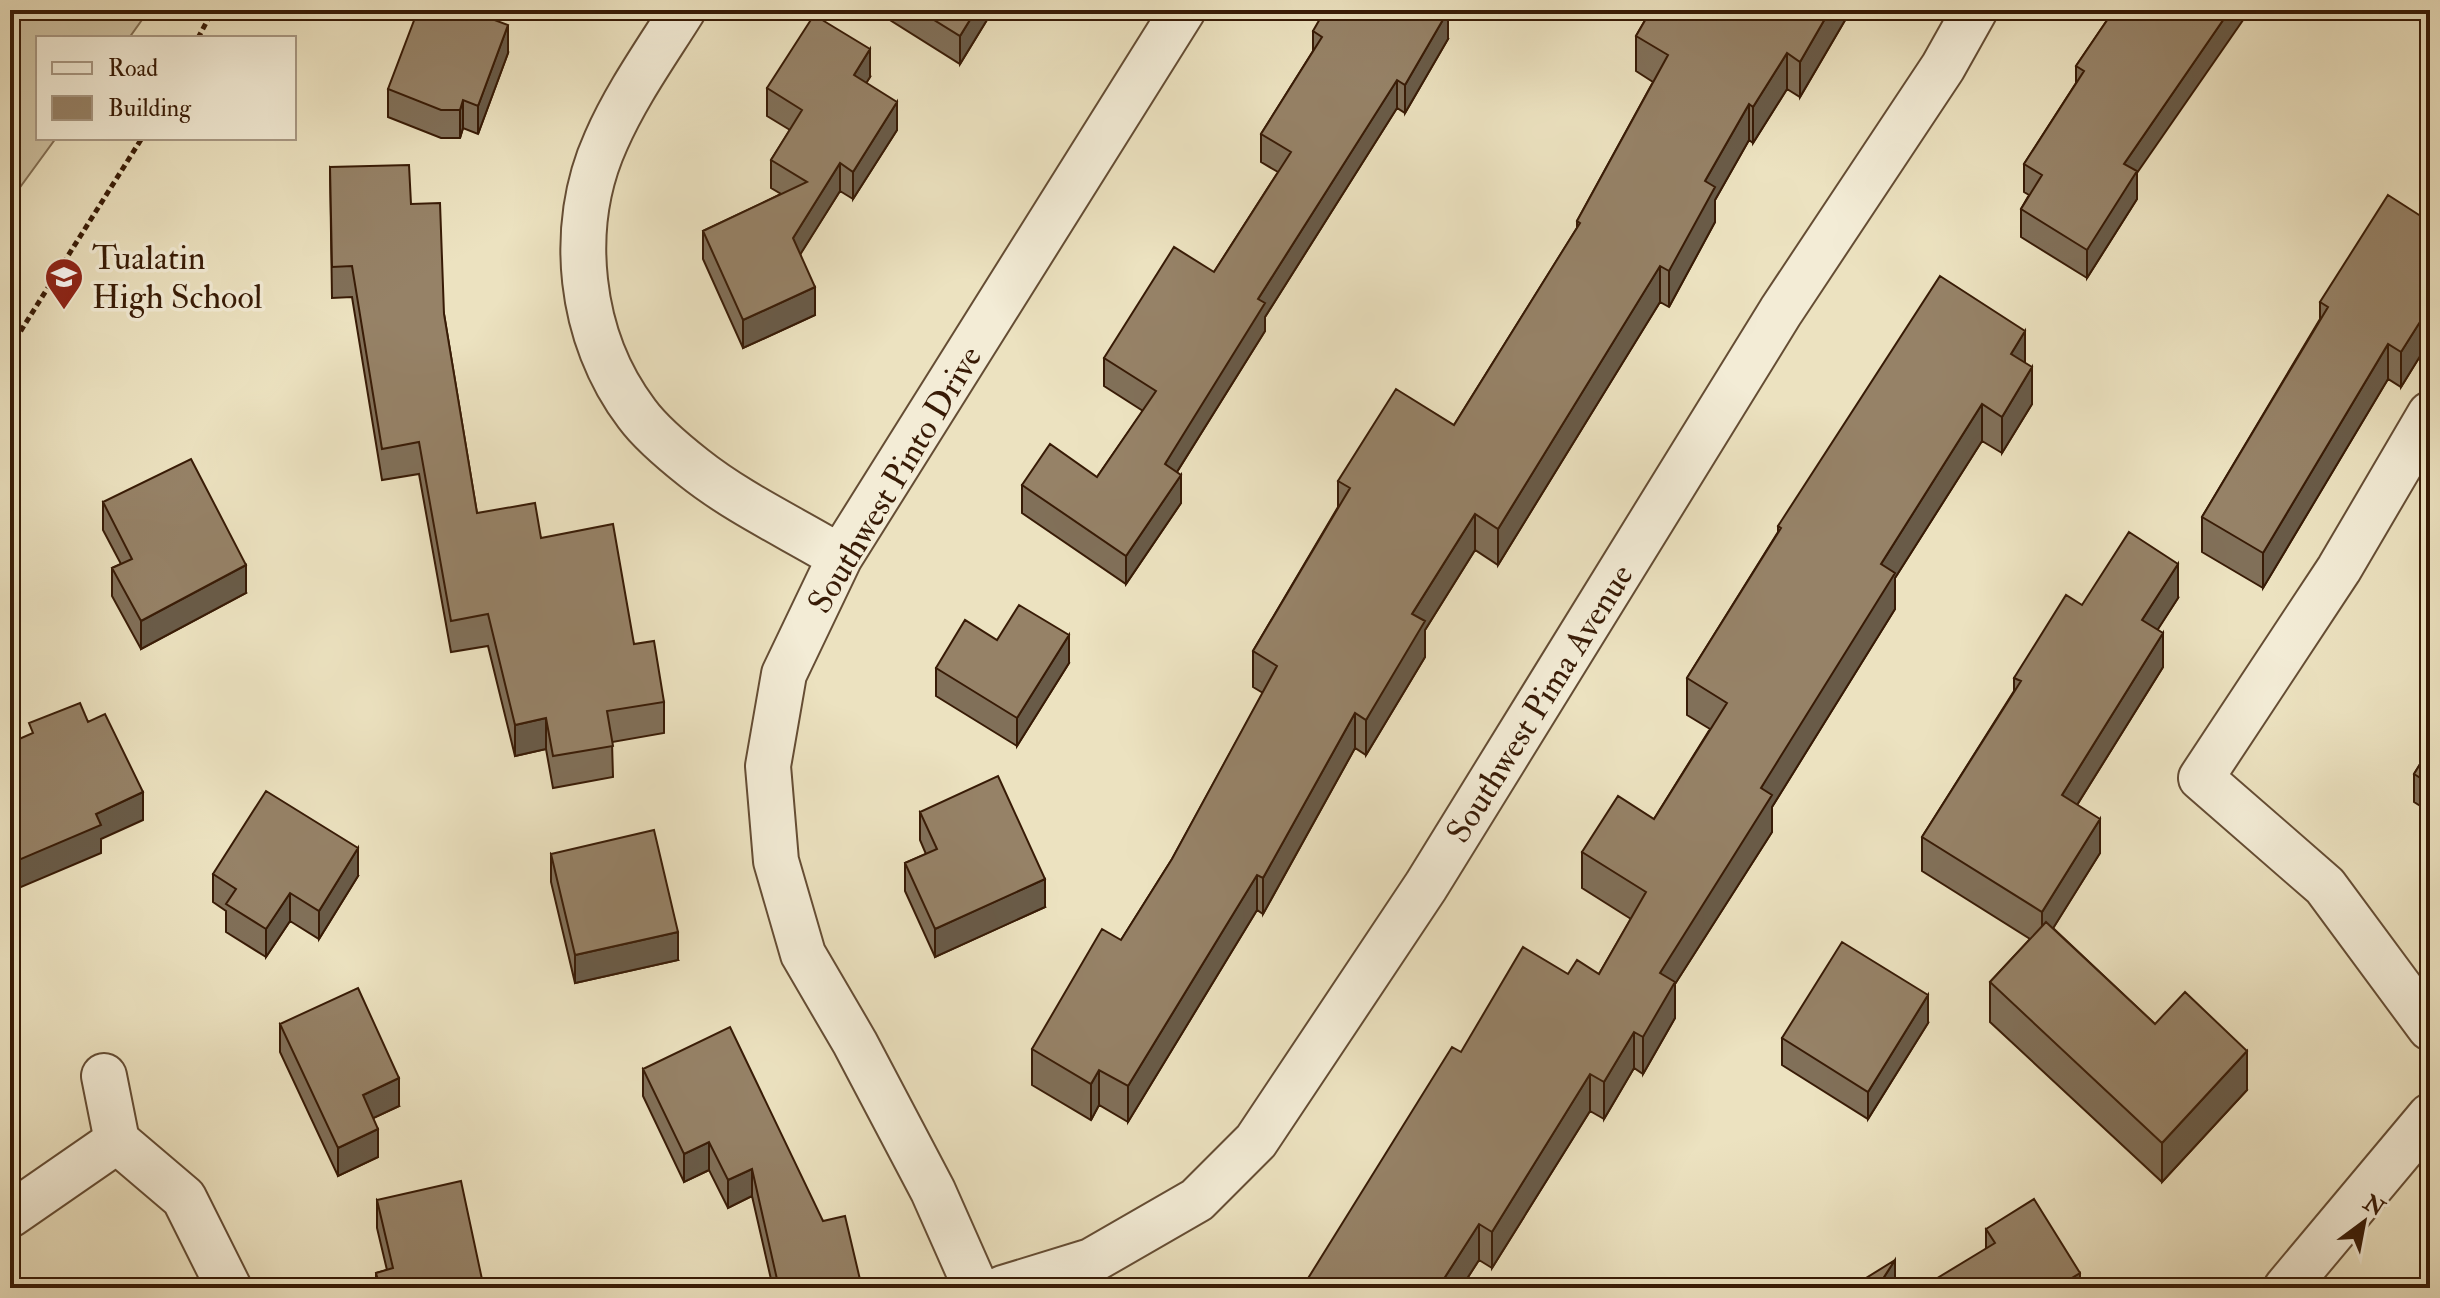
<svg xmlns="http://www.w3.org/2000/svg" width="2440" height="1298" viewBox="0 0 2440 1298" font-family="'IM FELL Double Pica',serif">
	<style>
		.green { fill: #cdc0a0; stroke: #826e53; stroke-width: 2 }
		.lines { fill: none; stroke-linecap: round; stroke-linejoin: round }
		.minor-casing { stroke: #654d34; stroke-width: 48 }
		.path { stroke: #381b06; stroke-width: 5; stroke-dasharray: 6 4; stroke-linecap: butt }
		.minor { stroke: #f3ecd6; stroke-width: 44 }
		.wall { fill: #817059; stroke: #381b06; stroke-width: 2 }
		.shaded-wall { fill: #695b48; stroke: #381b06; stroke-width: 2 }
		.building { fill: #968267; stroke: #381b06; stroke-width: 2 }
		.labels { text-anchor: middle; stroke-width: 7; stroke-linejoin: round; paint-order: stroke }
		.poi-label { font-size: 34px; fill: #381b06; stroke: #f3ecd6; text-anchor: start }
		.street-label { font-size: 34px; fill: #381b06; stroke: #f3ecd6 }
	</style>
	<rect width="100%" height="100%" fill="#ece2c0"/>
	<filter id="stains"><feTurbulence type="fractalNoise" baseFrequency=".0025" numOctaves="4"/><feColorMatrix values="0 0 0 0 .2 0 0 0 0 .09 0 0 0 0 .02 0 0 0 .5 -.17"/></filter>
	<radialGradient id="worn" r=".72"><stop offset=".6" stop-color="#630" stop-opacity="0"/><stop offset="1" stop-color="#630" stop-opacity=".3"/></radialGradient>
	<path class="green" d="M10,10H149L129,38H38V138H56L10,201Z"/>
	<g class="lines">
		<g class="minor-casing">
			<path id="minor" d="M683,10C656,53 626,95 606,141C567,227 579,338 637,414C651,433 675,453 694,468C738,503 792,528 840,557
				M2430,414L2339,569L2201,778L2325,886L2430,1028
				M117,1141L184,1198L229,1288
				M10,1215L117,1141L104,1076
				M976,1288L933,1191L855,1043L803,954L776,861L768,766L784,674L840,557L1183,10
				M1003,1288L1091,1261L1197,1200L1256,1141L1426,886L1781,311L1943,67L1975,10
				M2286,1288L2430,1116"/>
		</g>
		<path class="path" d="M198,38L213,10
			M10,348L142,138"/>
		<use href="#minor" class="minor"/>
	</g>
	<path class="wall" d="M874,10H993L960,64Z
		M1651,10H1851L1800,97L1787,89L1753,143L1749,140L1715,200V222L1669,307L1660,302L1498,565L1475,550L1425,630V657L1366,755L1355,748L1263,914L1257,910L1128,1122L1099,1105L1091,1120L1032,1085V1049L1121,940L1172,859L1263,693L1253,687V651L1338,507V481L1454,425L1577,228V221L1653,82L1636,71V36Z
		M2114,10L2137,173V199L2087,278L2021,237V209L2029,195L2024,192V164L2076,83V66Z
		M1313,31L1448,39L1405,113L1397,108L1265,317V331L1177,472L1181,503L1126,584L1022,513V485L1097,477L1143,411L1104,386V358L1214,272L1278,172L1261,162V134L1313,51Z
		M508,53L478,134L463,128L460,138H441L388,117V89Z
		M870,77L866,83L897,130L853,199L840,191L800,254L815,315L743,348L703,259V231L781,194L771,188V160L790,130L767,116V88Z
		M330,167L411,204L444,314L477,513L541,538L634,644L664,702V733L612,742L613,777L553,788L546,749L515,756L488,646L451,652L419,474L382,480L352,297L332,298Z
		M2430,222V340L2401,387L2388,379L2263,588L2202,552V517L2320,319V302Z
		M2025,363L2032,404L2002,453L1982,441L1895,578V609L1772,807V832L1675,984V1018L1643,1074L1634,1068L1604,1119L1590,1111L1492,1268L1479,1260L1461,1288H1302L1461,1052L1568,974H1599L1631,919L1582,888V852L1654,819L1710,729L1687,715V678L1778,532V526Z
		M103,502L246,593L141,649L112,596V568L121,564L103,530Z
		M2178,598L2157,630L2163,667L2077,805L2100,853L2053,928L2155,1024L2247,1090L2162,1182L1990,1022V982L2030,939L1922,871V837L2014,691V678L2082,605Z
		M997,640L1069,663L1017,746L936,696V668Z
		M2430,748V812L2414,802V774Z
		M920,812L1045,907L935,957L905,891V863L926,854L920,840Z
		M551,854L678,960L575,983L551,882Z
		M213,874L358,876L319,939L290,921L266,957L226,932V911L213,902Z
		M1928,1023L1868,1119L1782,1065V1038Z
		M280,1024L399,1106L373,1118L378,1157L338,1176L280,1052Z
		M643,1069L823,1221L862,1288H773L752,1196L728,1208L709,1170L684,1182L643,1096Z
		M377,1200L483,1288H376V1273L387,1270L377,1228Z
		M1986,1229L2080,1288L1986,1248Z"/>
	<path class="shaded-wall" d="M976,10H993L960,64V36Z
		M1830,10H1851L1800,97V62Z
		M2230,10H2250L2137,173V199L2087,278V250L2124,164Z
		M1448,11V39L1405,113V85Z
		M508,25V53L478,134V106Z
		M870,49V77L854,103V75Z
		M1787,53V89L1753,143V107Z
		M1397,80V108L1265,317V331L1165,491V464L1258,299Z
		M463,100V128L460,138V110Z
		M897,102V130L853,199V172Z
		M1749,104V140L1715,200V222L1669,307V271L1705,181Z
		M840,163V191L793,266V238Z
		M1660,266V302L1498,565V529Z
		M815,287V315L743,348V320Z
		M2430,306V340L2401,387V352Z
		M2025,331V367L2011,354Z
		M2388,344V379L2263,588V553Z
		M2032,367V404L2002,453V417Z
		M1982,404V441L1895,578V609L1772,807V832L1675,984V1018L1643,1074V1037L1660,973L1761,788L1881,564Z
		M1181,475V503L1126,584V556Z
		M1475,514V550L1425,630V657L1366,755V720L1412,614Z
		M2178,564V598L2142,654V620Z
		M246,565V593L141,649V621Z
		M2163,633V667L2062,829V795Z
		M1069,635V663L1017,746V718Z
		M1355,713V748L1263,914V878Z
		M546,718V749L515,756V725Z
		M143,792V820L101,839V853L16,889L10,894V866L16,861L96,814Z
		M2100,819V853L2042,946V912Z
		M358,848V876L319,939V911Z
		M1257,875V910L1128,1122V1086Z
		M1045,879V907L935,957V929Z
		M290,893V921L266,957V929Z
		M678,932V960L575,983V955Z
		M1928,995V1023L1868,1119V1092Z
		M1634,1032V1068L1604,1119V1082Z
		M2247,1051V1090L2162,1182V1143Z
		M1099,1070V1105L1091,1120V1084Z
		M1590,1074V1111L1492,1268V1232Z
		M399,1078V1106L363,1123V1095Z
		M378,1129V1157L338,1176V1148Z
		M709,1142V1170L684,1182V1154Z
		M752,1169V1196L728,1208V1180Z
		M1479,1224V1260L1461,1288H1438Z
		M1895,1260V1288H1877Z
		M2080,1273V1288H2055Z"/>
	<path class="building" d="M418,10H468L508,25L478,106L463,100L460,110H441L388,89Z
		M918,10H976L960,36Z
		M1325,10L1448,11L1405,85L1397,80L1258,299L1265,303L1165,464L1181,475L1126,556L1022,485L1050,444L1097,477L1156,391L1104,358L1174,247L1214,272L1291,152L1261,134L1322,37L1313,31Z
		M1651,10H1830L1800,62L1787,53L1753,107L1749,104L1705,181L1715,187L1669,271L1660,266L1498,529L1475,514L1412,614L1425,621L1366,720L1355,713L1263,878L1257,875L1128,1086L1099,1070L1091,1084L1032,1049L1102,929L1121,940L1172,859L1277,666L1253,651L1350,488L1338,481L1396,389L1454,425L1580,223L1577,221L1668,55L1636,36Z
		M2114,10H2230L2124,164L2137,171L2087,250L2021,209L2042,175L2024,164L2084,71L2076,66Z
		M814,15L870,49L854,75L897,102L853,172L840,163L793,238L815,287L743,320L703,231L807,182L771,160L802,110L767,88Z
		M409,165L411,204L440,203L444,314L477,513L535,503L541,538L613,524L634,644L654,641L664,702L607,711L613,746L553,756L546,718L515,725L488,614L451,621L419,442L382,449L352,266L332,267L330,167Z
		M2388,195L2430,222V306L2401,352L2388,344L2263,553L2202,517L2328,307L2320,302Z
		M1940,276L2025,331L2011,354L2032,367L2002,417L1982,404L1881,564L1895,573L1761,788L1772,795L1660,973L1675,982L1643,1037L1634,1032L1604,1082L1590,1074L1492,1232L1479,1224L1438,1288H1302L1452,1047L1461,1052L1523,947L1568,974L1577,960L1599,974L1646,892L1582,852L1618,796L1654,819L1727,703L1687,678L1781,528L1778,526Z
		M191,459L246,565L141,621L112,568L132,559L103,502Z
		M2129,532L2178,564L2142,620L2163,633L2062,795L2100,819L2042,912L1922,837L2021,681L2014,678L2066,595L2082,605Z
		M1019,605L1069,635L1017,718L936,668L965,620L997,640Z
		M80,703L88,722L105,714L143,792L96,814L101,825L16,861L10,866V743L33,733L29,723Z
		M2430,748V784L2414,774Z
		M998,776L1045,879L935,929L905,863L937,849L920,812Z
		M266,791L358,848L319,911L290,893L266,929L226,904L236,889L213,874Z
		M654,830L678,932L575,955L551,854Z
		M2046,922L2155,1024L2185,992L2247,1051L2162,1143L1990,982Z
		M1842,942L1928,995L1868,1092L1782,1038Z
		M358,988L399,1078L363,1095L378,1129L338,1148L280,1024Z
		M730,1027L823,1221L845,1216L862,1288H779L752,1169L728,1180L709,1142L684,1154L643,1069Z
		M461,1181L483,1284L468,1288H380L376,1273L393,1268L377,1200Z
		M2034,1199L2080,1273L2055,1288H1921L1995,1243L1986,1229Z
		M1895,1260L1877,1288H1850Z
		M2430,1274V1288H2418Z"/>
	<defs>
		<g id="school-pin" transform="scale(2)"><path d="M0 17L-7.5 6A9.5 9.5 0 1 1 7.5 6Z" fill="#8f2418" stroke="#f3ecd6"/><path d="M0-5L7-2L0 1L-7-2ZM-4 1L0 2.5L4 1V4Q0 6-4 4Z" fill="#fff"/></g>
	</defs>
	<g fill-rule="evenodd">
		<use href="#school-pin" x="64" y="277"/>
	</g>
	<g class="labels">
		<g class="poi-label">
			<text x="92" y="269">Tualatin<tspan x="92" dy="39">High School</tspan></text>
		</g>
		<g class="street-label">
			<text transform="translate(894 479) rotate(-59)" y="12">Southwest Pinto Drive</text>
			<text transform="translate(1539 703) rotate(-58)" y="12">Southwest Pima Avenue</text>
		</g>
	</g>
	<rect width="2440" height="1298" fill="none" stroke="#ece2c0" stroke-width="40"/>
	<rect x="12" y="12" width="2416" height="1274" fill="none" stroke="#381b06" stroke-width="4"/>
	<rect x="20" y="20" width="2400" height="1258" fill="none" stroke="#381b06" stroke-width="2"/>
	<rect x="36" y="36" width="260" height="104" fill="#f3ecd6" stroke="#a89883" stroke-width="2"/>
	<rect x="52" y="62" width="40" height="12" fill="#f3ecd6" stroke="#a89883" stroke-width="2"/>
	<text x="108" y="76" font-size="24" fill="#381b06">Road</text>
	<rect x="52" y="96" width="40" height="24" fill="#968267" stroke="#a89883" stroke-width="2"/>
	<text x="108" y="116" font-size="24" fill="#381b06">Building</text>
	<g transform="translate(2364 1222) rotate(32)" stroke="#f3ecd6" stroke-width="6" paint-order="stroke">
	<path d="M0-6L14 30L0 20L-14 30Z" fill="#381b06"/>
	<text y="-12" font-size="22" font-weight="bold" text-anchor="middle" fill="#381b06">N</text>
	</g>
	<rect width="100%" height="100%" filter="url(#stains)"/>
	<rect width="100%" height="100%" fill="url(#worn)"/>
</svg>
